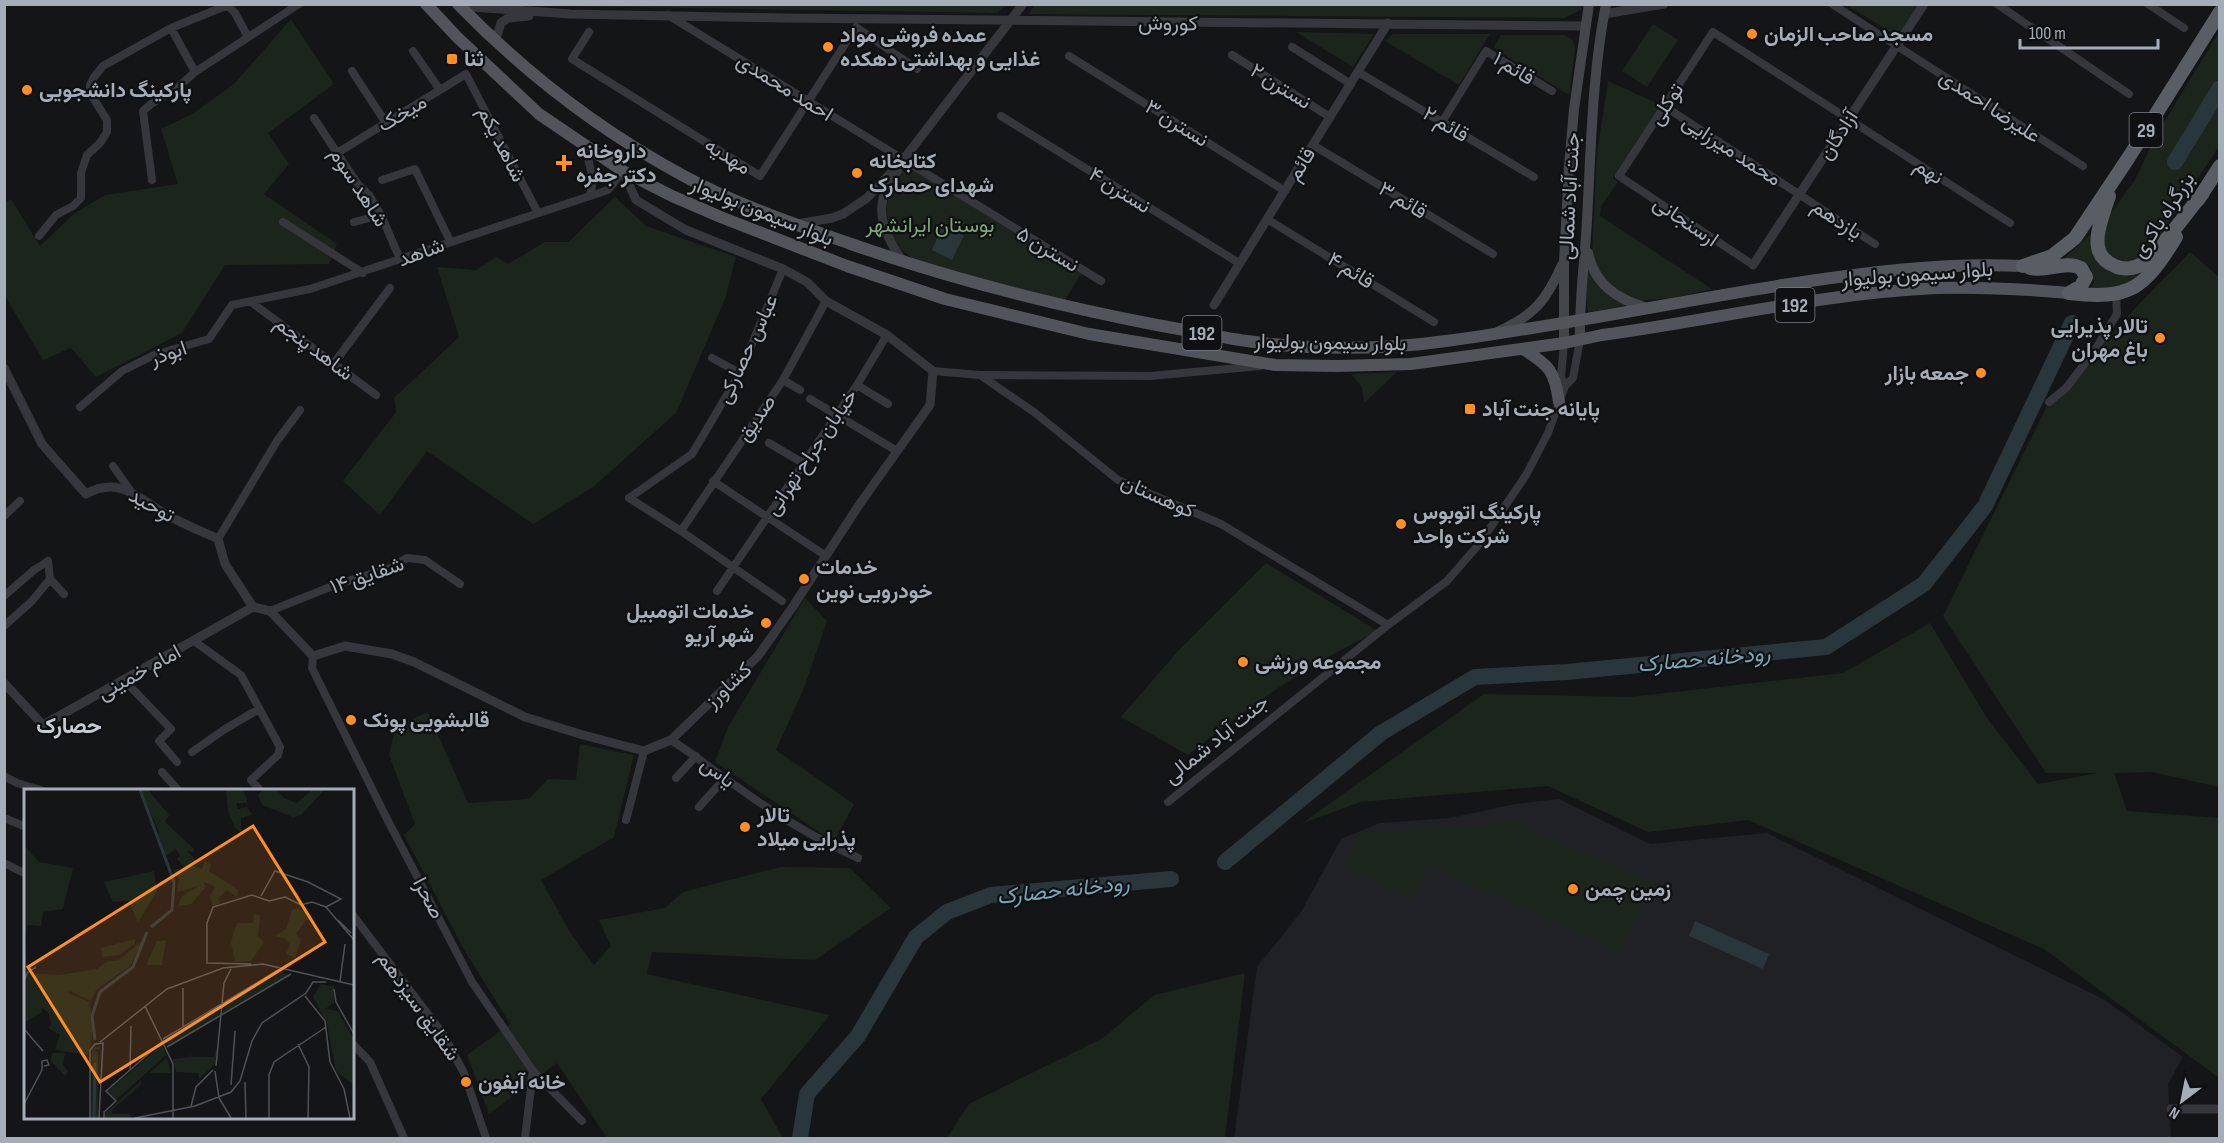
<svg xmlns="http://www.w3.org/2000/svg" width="2224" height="1143" viewBox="0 0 2224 1143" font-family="'Sofia Sans Condensed',Vazirmatn,sans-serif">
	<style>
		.built { fill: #202124 }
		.green { fill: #1c251c }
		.water { fill: #29373c }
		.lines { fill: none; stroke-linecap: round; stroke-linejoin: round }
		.river { stroke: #29373c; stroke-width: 16 }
		.minor { stroke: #35373c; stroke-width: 8 }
		.tertiary { stroke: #35373c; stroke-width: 9 }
		.secondary { stroke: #43474c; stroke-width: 10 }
		.primary { stroke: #51555b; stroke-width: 12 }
		.trunk { stroke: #585e64; stroke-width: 14 }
		.poi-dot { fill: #ff8e24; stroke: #0f1011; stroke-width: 2 }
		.labels { text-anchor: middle; stroke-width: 4.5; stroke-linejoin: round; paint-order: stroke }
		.shield { fill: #0f1011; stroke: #787f86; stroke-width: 1.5 }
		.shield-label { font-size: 20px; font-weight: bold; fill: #a5aeb8 }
		.street-label { font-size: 21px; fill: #a5aeb8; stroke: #0f1011 }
		.poi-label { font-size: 21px; font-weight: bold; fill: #a5aeb8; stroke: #0f1011; text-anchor: start }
		.park-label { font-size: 21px; fill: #7fa57a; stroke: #0f1011 }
		.water-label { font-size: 22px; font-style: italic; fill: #78a5b7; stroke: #0f1011 }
		.neighbourhood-label { font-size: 22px; font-weight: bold; fill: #c6ccd4; stroke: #0f1011 }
		.inset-river { fill: none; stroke: #29373c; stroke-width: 3 }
		.inset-road { fill: none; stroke: #4e5257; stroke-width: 1.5 }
		.view { fill: #ff8e24; fill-opacity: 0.15; stroke: #ff8e24; stroke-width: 3 }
		.inset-edge { fill: none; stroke: #a5aeb8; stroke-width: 3 }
	</style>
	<rect width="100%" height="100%" fill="#141516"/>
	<path class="built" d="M1559,799L1650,844L1767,833L2105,1000L2183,1057L2168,1084L2171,1137L2167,1138H1234L1257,967L1301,912L1341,839L1380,823L1450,818L1515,804Z"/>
	<path class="green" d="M503,5H1007L997,13Z
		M1035,5V4L1582,5L1581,10L1564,18L1028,14Z
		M1847,5H1920L1898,37Z
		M291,19L334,84L268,133L289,164L264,194L337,244L329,264L225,265L182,333L96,377L71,348L43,360L5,296L4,204L11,199L40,246L75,213L105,195L178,184L161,129L194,113L235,83Z
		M1653,24L1678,40L1647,87L1622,71Z
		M1296,32L1374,34L1353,67Z
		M2219,32V146L2153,247L2131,266L2109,260L2100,235L2105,221L2135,180L2155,137Z
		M1393,34H1490L1459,85L1385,41Z
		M1501,35H1564L1573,40L1575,49L1569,95L1498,51L1494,47Z
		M1608,81L1661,105L1613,178L1618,182L1601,206L1600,216L1712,289L1671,298L1640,301L1631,299L1603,279L1592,253L1597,153Z
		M907,166L1081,274L1065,300C1026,290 987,281 948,269C934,265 917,263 905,253C891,241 884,216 888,198C890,187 901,175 907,166Z
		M615,197L646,226L736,257L725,299L676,413L593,487L533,524L427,451L380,515L343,481L396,412L394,398L459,337L437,267L476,270L496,257L508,264L545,242H568Z
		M2090,235C2092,256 2105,279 2129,274C2136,273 2142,270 2148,268C2128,285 2116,290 2089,291L2094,282L2090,266L2081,260H2062Z
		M2190,252L2219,277V787L2152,772L2114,773L2127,811L2219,818V1078L2044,949L1748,820L1648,832L1548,786L1360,802L1301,824L1484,694L1630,697L1843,673L1930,623L1987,718L2038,784L2099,773H2046L1943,616L2049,402L2141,302Z
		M1588,265L1630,305L1588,312L1586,298Z
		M1397,372L1364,403L1362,387L1351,374Z
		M1266,563L1378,631C1307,665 1249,706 1188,755L1121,717L1178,651Z
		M805,598L827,621L804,688L776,750L854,804L834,842L715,762L728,727Z
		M428,712L468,803L529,799L548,779L576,780L580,744L634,755L614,837L541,880L571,934L594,965L611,946L599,920L665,908L683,892L781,867L850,868L891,908L815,960L652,952L647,974L830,1015L761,1099L783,1138H607L557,1063L489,1114L467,1055L510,1024L463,948L404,835L415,824L389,755L395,727Z
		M1525,819L1494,891L1492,890L1490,894L1427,866L1412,901L1344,866L1359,832L1463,828Z
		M1523,827L1653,883L1619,953L1494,894Z
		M1245,973L1225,1138H947L969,1104L1103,1038L1154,995Z"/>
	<path class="water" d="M943,225L964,235L952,260L932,250Z
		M1695,921L1769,954L1763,969L1689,936Z"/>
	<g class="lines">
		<path class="river" d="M2175,162L2220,88
			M1225,862L1381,733L1475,677L1567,672L1826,647L1924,584L1985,506L2072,323
			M800,1138L807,1094L858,1036L916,937L947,912L991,895L1171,879"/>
		<path class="minor" d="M1832,4L2083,166
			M1997,4L2129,94
			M2148,4L2184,28
			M668,15L1101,281
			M171,28L195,72
			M589,32L572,59L760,176L856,27L917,69
			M1292,47L1351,84
			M413,51L440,90
			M1232,55L1330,117
			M1069,56L1285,191
			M352,71L386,123
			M1358,72L1534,177
			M1664,106L1875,244
			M1001,116L1239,263
			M314,118L357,183L369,195L381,215L400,259
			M1442,122L1486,51L1552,91
			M585,145L593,180L590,196L608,190L623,171
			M1313,145L1493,254
			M337,153L466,74L538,213
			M152,180L143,111L151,104L176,89L195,72L299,4
			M382,180L415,169L450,241
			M1267,219L1434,322
			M283,222L363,273
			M354,222L381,215
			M39,236L56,215L73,206L81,198V173L87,155L100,143L107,132V120L90,93V85L94,77L103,66L171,28L223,7L228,6L235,13L248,37
			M1753,265L1619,176L1713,32L2010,223
			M251,302L376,395
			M1564,343L1561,377L1565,386
			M712,358L740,373
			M334,363L390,288
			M933,371L980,375L1034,412L1118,480L1221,524L1388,625
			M981,375L1150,376L1260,366
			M783,380L800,390
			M857,385L888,404
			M810,399L897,451
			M2049,402L2066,388L2093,353L2117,314L2116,294
			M80,407L122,371L154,355L209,339L232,305L310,289L590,196
			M769,443L803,463
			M113,466L130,490
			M713,481L826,556
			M4,516L20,501
			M681,531L783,380L826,301
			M218,539L277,441L300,410
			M717,591L857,385L887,335
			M4,596L34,570L48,561L50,579L64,594
			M782,601L681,531L629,498L692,454L740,373L783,269
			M270,611L335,585L390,568L407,558L425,560L460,584
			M4,626L32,601L50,579
			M194,641L241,675L280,747L278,755L251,780L260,790
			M313,656L312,668L385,815L472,982L533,1071L525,1138
			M124,680L171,729L159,741L177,762
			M671,740C695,755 716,773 739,788C776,815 816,839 858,858
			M192,752L225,729L259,709
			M162,772L178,790
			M4,776L17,783L41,790
			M676,778L696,756
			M1168,802L1388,625L1447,581L1480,543L1526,475L1548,433L1565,386L1573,378L1580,340
			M699,807L725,778
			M4,818L26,827
			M626,820L644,751
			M4,863L26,874
			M352,914L443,1034L464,1073L486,1138
			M352,1043L370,1062L404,1138
			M533,1071L582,1121"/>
		<path class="tertiary" d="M460,6L570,14L782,18L1586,26
			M1604,14L1664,4
			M495,42L501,23L508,18L529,16
			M898,170C893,178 887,186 884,195C876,217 890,244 903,261
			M797,224L832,218L843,214L867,198L903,160L1023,4
			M1753,265L1924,4
			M1214,305L1388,23
			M4,368L42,444L86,494C121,475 138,499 167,515C183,524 201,531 218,539L225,564L253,607
			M253,607L270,611L313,656L345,646L392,654L414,662L525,717L583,735L644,751L671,740L758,656L792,608L859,505L930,405L933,371L887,335L826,301L807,282L783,269L686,230L636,200L623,171
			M4,683L43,725L253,607
			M2171,1109H2220"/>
		<path class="secondary" d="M1588,253C1595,285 1617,299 1647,308
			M1499,331C1534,316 1547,299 1562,265
			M1580,340C1579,300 1585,260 1587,220C1591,149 1592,75 1606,4
			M1564,343V262L1569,167L1574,109L1589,4"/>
		<path class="primary" d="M426,4L457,37L539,114L623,171L672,196L723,218L847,266L945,299L1089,334L1275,365L1337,366L1411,364L1564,343L1602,335C1713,320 1824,293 1937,288C1981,287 2024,289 2069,293
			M458,4C525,73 597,129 682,175C735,204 794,224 851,244C951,279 1053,305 1157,325C1187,330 1217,337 1247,341C1310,350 1383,350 1446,341C1559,326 1670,303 1783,285C1862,273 1942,262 2023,266
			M1523,349C1549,365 1555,371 1559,402"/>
		<path class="trunk" d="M2109,196C2102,219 2084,254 2115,266C2123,270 2134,269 2142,264C2159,252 2188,211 2203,193
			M2198,200L2220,166
			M2023,266L2052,256L2075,238L2129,157L2220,12
			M2030,268C2049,272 2064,260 2081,268L2086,277L2081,286L2069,293
			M2069,293C2131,300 2144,289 2176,237"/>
	</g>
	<g class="poi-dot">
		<circle cx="1752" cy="34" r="6"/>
		<circle cx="828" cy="47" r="6"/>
		<rect x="446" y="53" width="12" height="12" rx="3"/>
		<circle cx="27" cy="90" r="6"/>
		<path d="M561 154h6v6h6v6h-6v6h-6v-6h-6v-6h6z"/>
		<circle cx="857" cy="173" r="6"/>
		<circle cx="2160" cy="338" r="6"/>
		<circle cx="1981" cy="373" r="6"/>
		<rect x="1464" y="403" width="12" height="12" rx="3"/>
		<circle cx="1401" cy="524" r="6"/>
		<circle cx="804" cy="579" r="6"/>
		<circle cx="766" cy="623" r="6"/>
		<circle cx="1243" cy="662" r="6"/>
		<circle cx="351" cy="720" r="6"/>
		<circle cx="745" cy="827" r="6"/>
		<circle cx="1573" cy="889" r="6"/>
		<circle cx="466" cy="1082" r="6"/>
	</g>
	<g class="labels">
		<g class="shield">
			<rect x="2129.5" y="113" width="33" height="34" rx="4.5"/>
			<rect x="1775.5" y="288" width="39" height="34" rx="4.5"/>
			<rect x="1182.5" y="316" width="39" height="34" rx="4.5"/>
		</g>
		<g class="shield-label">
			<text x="2146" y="137">29</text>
			<text x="1795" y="312">192</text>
			<text x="1202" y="340">192</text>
		</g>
		<g class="street-label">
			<text transform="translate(1168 23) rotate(1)" y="7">کوروش</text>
			<text transform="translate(1514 68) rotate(32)" y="7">قائم ۱</text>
			<text transform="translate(1281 86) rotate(32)" y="7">نسترن ۲</text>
			<text transform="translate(785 87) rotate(32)" y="7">احمد محمدی</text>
			<text transform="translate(1666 104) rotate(-57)" y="7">توکلی</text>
			<text transform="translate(1990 106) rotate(33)" y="7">علیرضا احمدی</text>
			<text transform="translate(402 113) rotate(-31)" y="7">میخک</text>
			<text transform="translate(1177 123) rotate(32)" y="7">نسترن ۳</text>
			<text transform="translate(1446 124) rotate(31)" y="7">قائم ۲</text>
			<text transform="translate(1838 135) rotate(-57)" y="7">آزادگان</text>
			<text transform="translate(502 144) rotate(63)" y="7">شاهد یکم</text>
			<text transform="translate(1732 150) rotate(33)" y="7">محمد میرزایی</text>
			<text transform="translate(728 156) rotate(32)" y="7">مهدیه</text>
			<text transform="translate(1301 164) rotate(-58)" y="7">قائم</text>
			<text transform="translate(1929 171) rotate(33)" y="7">نهم</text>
			<text transform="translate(359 187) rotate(57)" y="7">شاهد سوم</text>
			<text transform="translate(1120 190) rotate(32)" y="7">نسترن ۴</text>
			<text transform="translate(1569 196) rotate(-87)" y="7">جنت آباد شمالی</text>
			<text transform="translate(1403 200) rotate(31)" y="7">قائم ۳</text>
			<text transform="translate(762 211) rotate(22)" y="7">بلوار سیمون بولیوار</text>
			<text transform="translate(2163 215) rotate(-57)" y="7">بزرگراه باکری</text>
			<text transform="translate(1837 219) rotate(33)" y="7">یازدهم</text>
			<text transform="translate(1686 221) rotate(34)" y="7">ارسنجانی</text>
			<text transform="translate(1048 249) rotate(31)" y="7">نسترن ۵</text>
			<text transform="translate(421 252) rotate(-20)" y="7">شاهد</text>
			<text transform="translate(1351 270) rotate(32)" y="7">قائم ۴</text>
			<text transform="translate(1917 274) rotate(-4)" y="7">بلوار سیمون بولیوار</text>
			<text transform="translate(1330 342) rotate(1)" y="7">بلوار سیمون بولیوار</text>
			<text transform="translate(314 348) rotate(37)" y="7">شاهد پنجم</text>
			<text transform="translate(747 349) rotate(-65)" y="7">عباس حصارکی</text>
			<text transform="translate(168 353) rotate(-19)" y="7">ابوذر</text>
			<text transform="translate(756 418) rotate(-55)" y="7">صدیق</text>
			<text transform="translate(811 452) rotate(-56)" y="7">خیابان جراح تهرانی</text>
			<text transform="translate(1158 496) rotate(24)" y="7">کوهستان</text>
			<text transform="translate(152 505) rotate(29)" y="7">توحید</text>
			<text transform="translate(367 575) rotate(-19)" y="7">شقایق ۱۴</text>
			<text transform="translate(139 672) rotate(-29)" y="7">امام خمینی</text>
			<text transform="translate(728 685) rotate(-43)" y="7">کشاورز</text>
			<text transform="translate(1216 739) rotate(-39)" y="7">جنت آباد شمالی</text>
			<text transform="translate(718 772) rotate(37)" y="7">یاس</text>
			<text transform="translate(429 898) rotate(62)" y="7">صحرا</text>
			<text transform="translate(419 1006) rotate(55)" y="7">شقایق سیزدهم</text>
		</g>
		<g class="poi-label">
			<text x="1764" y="41">مسجد صاحب الزمان</text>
			<text x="840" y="42">عمده فروشی مواد<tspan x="840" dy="24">غذایی و بهداشتی دهکده</tspan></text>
			<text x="464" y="66">ثنا</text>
			<text x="39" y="97">پارکینگ دانشجویی</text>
			<text x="576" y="158">داروخانه<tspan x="576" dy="24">دکتر جفره</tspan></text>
			<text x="869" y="168">کتابخانه<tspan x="869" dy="24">شهدای حصارک</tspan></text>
			<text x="2148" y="333" text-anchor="end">تالار پذیرایی<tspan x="2148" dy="24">باغ مهران</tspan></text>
			<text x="1969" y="380" text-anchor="end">جمعه بازار</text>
			<text x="1482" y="416">پایانه جنت آباد</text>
			<text x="1413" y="519">پارکینگ اتوبوس<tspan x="1413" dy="24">شرکت واحد</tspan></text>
			<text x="816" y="574">خدمات<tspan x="816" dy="24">خودرویی نوین</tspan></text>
			<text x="754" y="618" text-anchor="end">خدمات اتومبیل<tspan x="754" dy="24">شهر آریو</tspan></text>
			<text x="1255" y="669">مجموعه ورزشی</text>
			<text x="363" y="727">قالبشویی پونک</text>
			<text x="757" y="822">تالار<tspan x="757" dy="24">پذرایی میلاد</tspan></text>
			<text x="1585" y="896">زمین چمن</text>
			<text x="478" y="1089">خانه آیفون</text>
		</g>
		<g class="park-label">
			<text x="930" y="232">بوستان ایرانشهر</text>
		</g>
		<g class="water-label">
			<text transform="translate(1704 658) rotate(-5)" y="8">رودخانه حصارک</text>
			<text transform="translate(1063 889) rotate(-6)" y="8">رودخانه حصارک</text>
		</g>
		<g class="neighbourhood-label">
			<text x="69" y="733">حصارک</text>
		</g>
	</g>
	<g transform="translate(24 789)">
		<rect width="330" height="330" fill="#141516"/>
		<path d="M116,1H124L145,26L141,33L169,59L171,63L163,62L173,72L167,76L178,80L181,71L187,76L185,82L214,101L213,108L203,101L194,110L196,114L189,117L186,107L191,98L180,93L182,98L167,115L154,117L158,107L175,97L153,103L155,90L149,81L161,79L153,70L156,67L152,60L142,67L138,62L134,40ZM202,1H219L223,10V14H212L214,20L223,18L228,26L217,29V43L211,39L204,22ZM239,1H253L260,9L273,14L288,1H300L277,26L269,28L238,16L234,6ZM0,56L15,73L49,79L39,120L19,123L17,137L3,136L0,152ZM130,82L133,102L114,133L104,112L89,113L80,93ZM274,119L288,126V131H282L272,145L277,150L271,169L262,165L266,156L262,150L251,147L262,140L268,121ZM230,125L236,126L234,148L240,153L227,172L211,173L207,154L210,141L214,134H229ZM111,150V155L95,166L78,168L77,159ZM142,151L138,176H122L133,152ZM118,152L107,176L72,201L67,212L46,202L44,204L66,213L69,242L64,266L31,261L36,246L24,239L27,236L25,224L18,219V223L0,234V153L4,184L35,186L73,180L82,173L95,171ZM253,182L266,185L198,225L200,215ZM297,195L310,197V214L301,220L314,222L330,251V292L327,294L312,282L303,235L289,208ZM196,216L195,228L143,258L142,250ZM138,256L142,266L92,311L84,302ZM76,257L75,261L70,259L74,264V329H67L68,259ZM193,258L191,275L175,290V284L152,283L149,270L167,268L164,262L168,268H190ZM29,264H41L39,276L44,282L41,287L26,271ZM143,268L147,284H125ZM117,292V296L88,321V325H106V329H81V324Z" fill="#1c251c"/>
		<path class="inset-river" d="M116,1L150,93L148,121L127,138M71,251L68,227L76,203L109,178L123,143M70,329L71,274"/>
		<path class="inset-road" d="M237,107L251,82L284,93L317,110L302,118M302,118L330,151M314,131L327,144M227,175L183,174V134L189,118L228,106L245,112L261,108L277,116L288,113L302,118M316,192L321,155M0,193L3,184L12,178M159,199V238M310,200L312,213L330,245M281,207L301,232L306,273L320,300L326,329M121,217L149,275V329M0,240L19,262M139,250L254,181M76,253L143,200L199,179L239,175L330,196M274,255L285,278L284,329M143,258L267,185M192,277L200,194L207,180M106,280L107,237M191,282L195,309L207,329M221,293L222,329M207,296L211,242M0,315L18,281V272L23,271L25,276L20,277M167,317L172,298L189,281M66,329V261L71,255L80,254M75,329L79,254M80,329V323L92,312L82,302L138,253M111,329L171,317L207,303L216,292L228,252L238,234L282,204L289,193H302M245,329V286L250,273L302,238"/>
		<path class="view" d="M229,37L301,153L76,293L4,178Z"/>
		<rect width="330" height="330" class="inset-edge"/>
	</g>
	<rect width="2224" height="1143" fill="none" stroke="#a5aeb8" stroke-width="12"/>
	<g transform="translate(2182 1101) rotate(212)" stroke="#0f1011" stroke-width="4.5" paint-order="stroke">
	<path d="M0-4.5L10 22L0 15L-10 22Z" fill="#a5aeb8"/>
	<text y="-9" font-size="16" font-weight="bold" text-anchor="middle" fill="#a5aeb8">N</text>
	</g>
	<path d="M2020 39v9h138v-9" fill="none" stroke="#a5aeb8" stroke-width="3"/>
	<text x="2029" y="39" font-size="18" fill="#a5aeb8" stroke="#0f1011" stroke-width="4.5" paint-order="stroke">100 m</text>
</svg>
